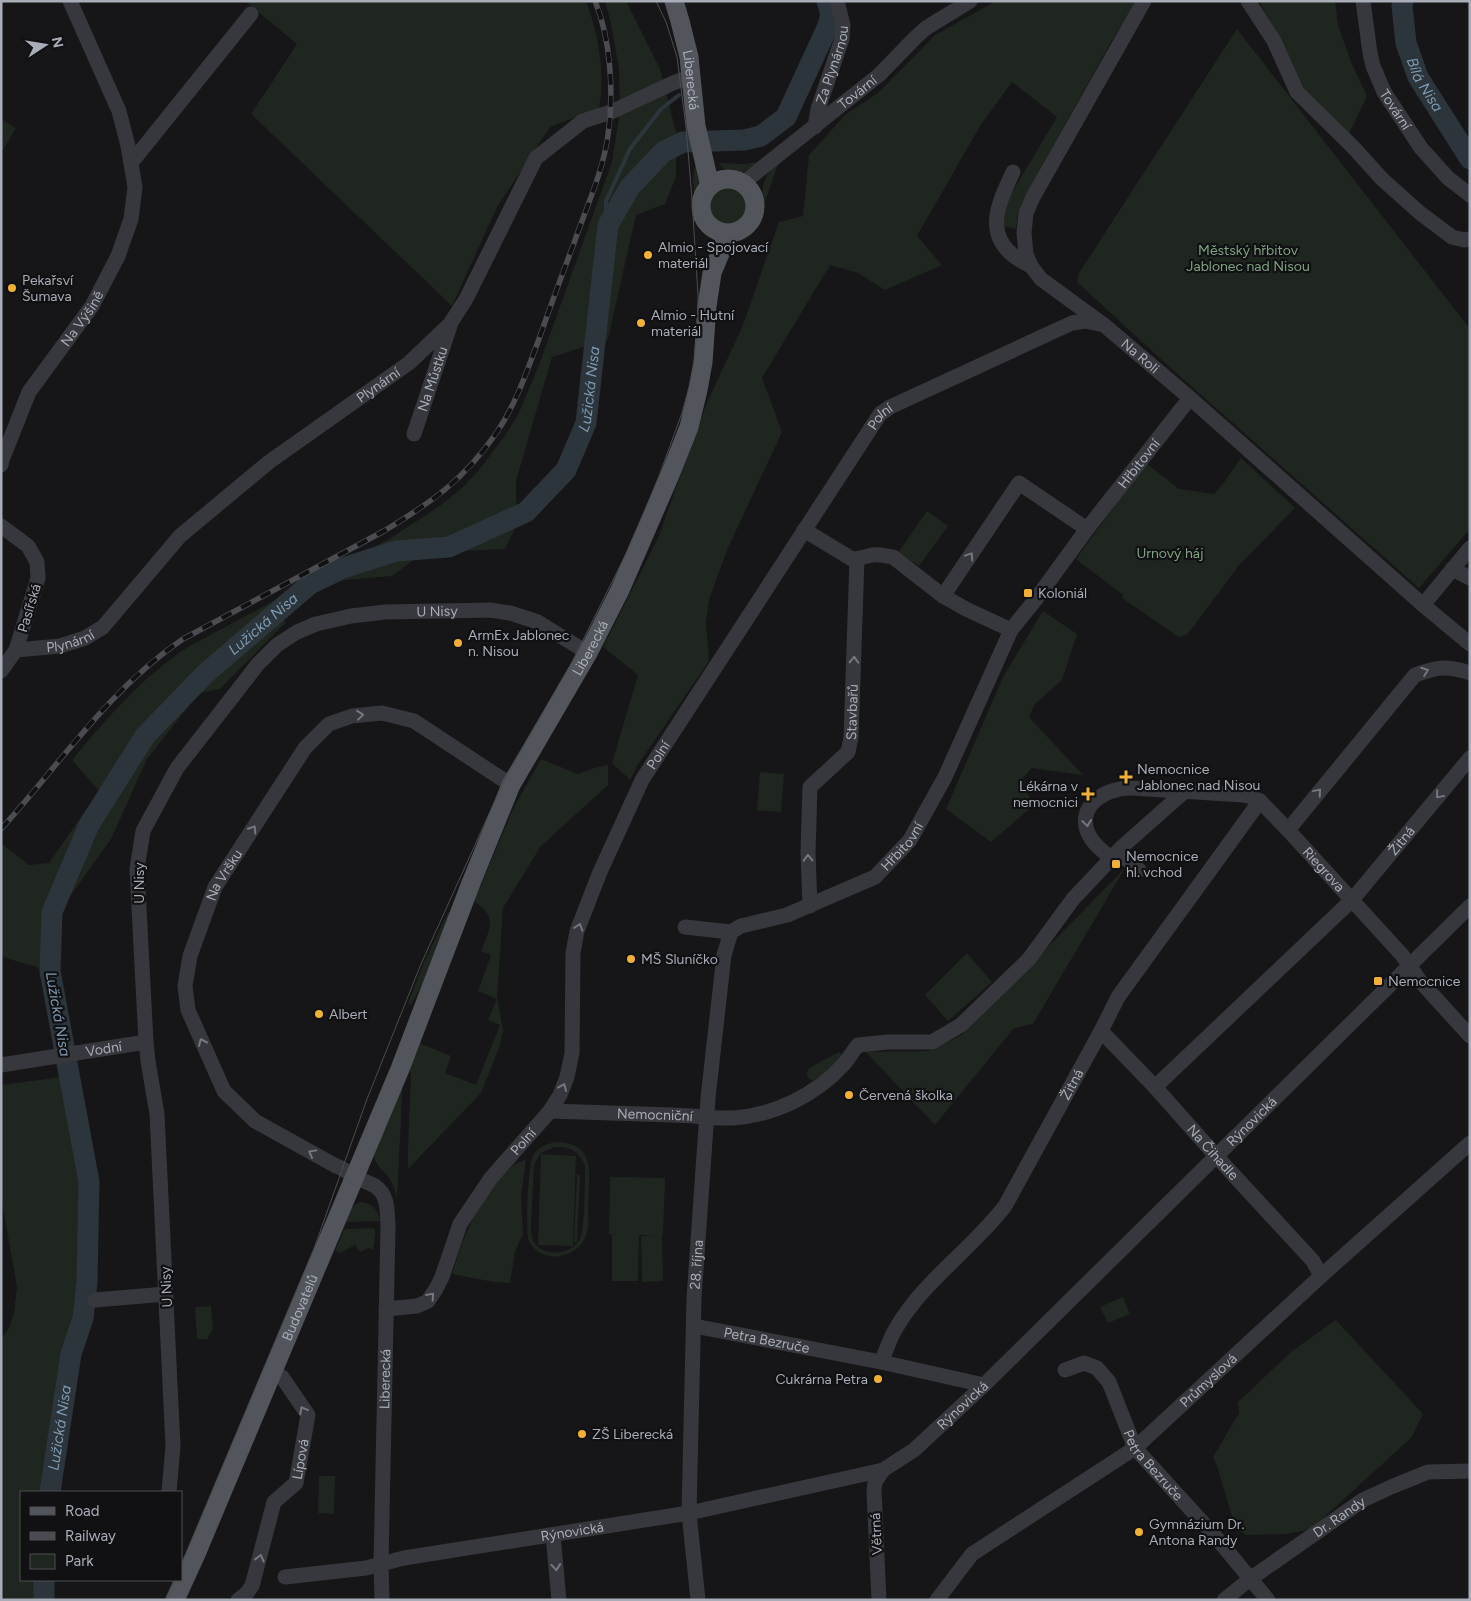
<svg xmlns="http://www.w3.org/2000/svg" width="1471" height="1601" viewBox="0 0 1471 1601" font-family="Figtree,sans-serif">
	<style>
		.green { fill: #1e261f; fill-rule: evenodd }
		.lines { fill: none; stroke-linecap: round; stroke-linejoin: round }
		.stream { stroke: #2c353c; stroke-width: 4 }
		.river { stroke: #2c353c; stroke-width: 21 }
		.minor { stroke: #37383d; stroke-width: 15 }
		.major { stroke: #53555c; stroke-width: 19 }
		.tram { stroke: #4a4c52; stroke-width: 1 }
		.rail-casing { stroke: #4a4c52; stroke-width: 5.5 }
		.rail { stroke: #111113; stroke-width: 4; stroke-dasharray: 11; stroke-linecap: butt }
		.oneway { stroke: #757881 }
		.poi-dot { fill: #f2b134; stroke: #111113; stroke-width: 2 }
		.labels { text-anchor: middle; stroke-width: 4.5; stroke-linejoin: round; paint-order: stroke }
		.street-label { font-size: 14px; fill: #a8adb8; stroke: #111113 }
		.poi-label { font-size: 14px; fill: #a8adb8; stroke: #111113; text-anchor: start }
		.park-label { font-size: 14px; fill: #7fa381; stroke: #111113 }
		.water-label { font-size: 15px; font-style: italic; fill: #7f9bb3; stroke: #111113 }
	</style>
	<rect width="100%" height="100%" fill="#161618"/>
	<path class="green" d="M245,1H586C598,32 606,75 599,108L550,127L497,207L452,306L251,114L297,44Z
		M605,1H626L660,69L676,132V177L665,204L636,215L608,339L552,357L516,481V504L518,522L505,549L423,553L392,576L322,582L280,616L286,622L220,689L199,693L147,759L111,839L59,912L57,918L56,973L3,957L1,954V843L29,865L49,863L99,791L72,760C107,718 142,677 188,647L389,539L420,519L441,505L463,487L478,471L504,437L518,415L539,365L612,162L620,110L619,69L611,24Z
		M996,1H1137L1111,42L1023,200L1018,213L1016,229L1001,226V211L1057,117L1012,82L980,126L917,236L942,265L885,290L858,273L830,265L762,378L782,432L727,550L709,600L706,623L709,661L637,766L630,780L612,763L638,675L603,647L658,538L706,405L743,325L779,222L803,216L809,155L846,114L878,93L935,35Z
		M1263,1H1335L1338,25L1351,62L1367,96L1349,134L1303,88L1260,3Z
		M1237,29L1470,329V529L1419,588L1175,372L1077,282L1079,273Z
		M1,119L16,128L2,152L1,151Z
		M758,162C743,174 733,180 718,163L745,164Z
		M696,163L701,182L695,204C694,190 691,177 696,163Z
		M778,164L764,205C759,190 765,172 778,164Z
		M710 206a19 19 0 1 1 38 0a19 19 0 1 1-38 0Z
		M1241,458L1295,508L1240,564L1187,635L1179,637L1122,598L1123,595L1076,559L1146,463L1179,489L1214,494L1225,481Z
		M927,511L948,526L919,566L898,553Z
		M1043,611L1077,634L1062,680L1034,705L1029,717L1083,775L1032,768L1020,781L1034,805L991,842L946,809L1004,675Z
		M541,759L578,774L594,768L608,765V785L541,846L503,908L497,997L503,1031L500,1045L481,1093L408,1169V1146L411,1075L409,1068L419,1043L451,1056L445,1073L476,1085L500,1025L488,1020L497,999L478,991L491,955L481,951C490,928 498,917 474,901L514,807Z
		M760,772L784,774L781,812L757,810Z
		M1125,868L1033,1024L1014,1028L935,1125L866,1052L928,1051L962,1035Z
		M448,912L451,915L433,965L411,1005L408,1004L423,965Z
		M967,953L992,982L948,1021L925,995Z
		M839,1052L843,1056L836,1066L813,1081L808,1078L807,1073L809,1068Z
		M62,1077L83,1200L79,1309L60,1378L44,1492H21V1580H39L38,1600H1V1339L9,1328L14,1313L17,1287L1,1196V1085Z
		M403,1077L397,1198C395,1190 392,1181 387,1175C378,1165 375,1165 373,1151Z
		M554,1142C597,1142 589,1172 588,1203C588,1215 590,1229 584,1240C574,1258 546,1263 532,1246C530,1243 528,1240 528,1236C526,1226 528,1164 533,1156C537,1148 545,1145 554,1142ZM554,1147C570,1146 578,1151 585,1165C585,1180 585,1230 580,1239C572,1254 547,1257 536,1245C531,1239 531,1233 531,1226L534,1165L541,1153Z
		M541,1154L576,1156L573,1246L538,1245Z
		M526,1159L521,1196L523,1234L515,1251L510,1283L494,1282L452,1274L462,1243L475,1214L499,1180L512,1166Z
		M577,1175H580L577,1242H574Z
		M610,1177L665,1178L663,1235H662L663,1281L642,1282L641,1236L657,1235H639L638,1281H612V1235H617L609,1234Z
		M361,1202C373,1204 378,1209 380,1221L347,1222L344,1220C348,1212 351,1205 361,1202Z
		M372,1228L375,1229V1235L373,1250L368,1248L360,1252L355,1245L340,1253L335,1251L344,1230L348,1229Z
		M1123,1297L1130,1314L1108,1323L1100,1307Z
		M211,1306L213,1329L207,1339H197L195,1307Z
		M1336,1320L1423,1414L1411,1438L1311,1529L1287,1534L1245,1535L1234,1523L1218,1469L1213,1457L1239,1413L1238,1402L1292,1351Z
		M319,1476H335L334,1514L318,1513Z"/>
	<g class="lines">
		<path class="stream" d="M605,250L606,201L630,149L661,109L679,95"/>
		<g class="river">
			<path id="s1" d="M1403,1L1402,6L1406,43L1418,77L1470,159"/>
			<path id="s2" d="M50,1492L71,1354L83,1318L87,1282L89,1182L50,971L52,912L89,825L145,736L206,673L310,584L343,568L396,551L449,547L526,512L566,470L586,423L608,225L630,187L663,152L683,142L744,140L761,136L786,117L828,26L831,14L827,1"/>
			<path d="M44,1600V1580"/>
		</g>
		<g class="minor">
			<path id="s3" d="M1144,1L1033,197L1026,213L1024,233L1026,254L1031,266L1041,279L1104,325L1190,398L1423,605L1470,644"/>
			<path d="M1248,1L1274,41L1297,92L1353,147L1382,179L1420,213L1452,237L1464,240L1470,239"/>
			<path id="s4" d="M1363,1L1370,53L1373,66L1384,92L1421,148L1448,178L1470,195"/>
			<path id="s5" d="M815,127L818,109L842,39L843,25L837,1"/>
			<path d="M131,163L251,14"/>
			<path d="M1013,172C1000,200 983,232 1014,256C1019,260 1025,263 1031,266"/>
			<path id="s6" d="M743,183L879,75L916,37L926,28L970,1"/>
			<path id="s7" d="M414,434L450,326"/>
			<path id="s8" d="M1,465L2,460L29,392L92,306L118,256L131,219L135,187L128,146L119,111L70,1"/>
			<path d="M1,526L28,546L37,562L38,578L16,650L1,671"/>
			<path d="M804,530L852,559C859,559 865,557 872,555C879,554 886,556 893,557L943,596L966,609L1011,630"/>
			<path d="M1452,569L1470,578"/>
			<path d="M943,596L1019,483L1087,529"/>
			<path d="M1423,605L1470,548"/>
			<path id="s9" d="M16,650L60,646L85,638L103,627L180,536L269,462L409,363L450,324L466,299L536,158L583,121L611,112L673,83L692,76"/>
			<path d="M1288,830L1415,675C1437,667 1447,665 1470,673"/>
			<path d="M1118,852L1139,870"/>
			<path id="s10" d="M1112,859C1105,853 1097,847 1092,840C1071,809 1104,787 1132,788L1243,795L1252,797L1260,801L1288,830L1402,955L1420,981L1470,1036"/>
			<path id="s11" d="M810,906L808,853L810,787L848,752L851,738L857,559"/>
			<path id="s12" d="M685,927L731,932L741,926L787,915L875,877L910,840L945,777L1011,630L1036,599L1087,529L1190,398"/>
			<path id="s13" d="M1101,1031L1155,1087L1217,1157L1313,1261L1321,1276"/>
			<path id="s14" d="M1,1065L146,1042"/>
			<path id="s15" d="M1155,1087L1352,900L1470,758"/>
			<path id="s16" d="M550,1111C591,1112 631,1114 672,1115C692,1115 713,1119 733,1118C775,1115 816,1095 844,1064C849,1058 853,1051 858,1045L888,1042H932L961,1025L1029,959L1073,899L1123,846L1184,792"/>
			<path d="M95,1300L166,1294"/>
			<path id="s17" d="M386,1309L417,1306L428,1301L436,1289L442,1277L460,1224L491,1178L550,1111L560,1095L567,1077L572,1053L573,953L577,931L600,872L642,780L880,414L890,407L1072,323L1085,321L1104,325"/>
			<path id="s18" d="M694,1326L881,1362L984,1385"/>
			<path id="s19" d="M881,1362C886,1352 889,1340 895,1330C923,1281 971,1250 1005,1206L1101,1031L1118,997L1260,801"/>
			<path id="s20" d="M1065,1370L1084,1363L1097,1368L1109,1382L1135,1448L1214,1535L1268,1600"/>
			<path id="s21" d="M169,1492L173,1446L157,1114L148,1061L146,1042L137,869L143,831L177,768L258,664L277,645L297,632L316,624L351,616L385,612L490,610L510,613L538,622L588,653"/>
			<path d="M553,1535L559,1600"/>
			<path id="s22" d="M285,1577L366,1568L404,1558L689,1513L883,1470L914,1450L984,1385L1470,906"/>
			<path id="s23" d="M238,1600L246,1594L252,1586L274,1502L296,1483L308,1415L282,1377L273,1372"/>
			<path id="s24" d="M382,1600L381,1565L388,1227C387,1213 389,1195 375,1186C370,1183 363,1181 357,1178C349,1174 344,1168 336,1166L255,1121L224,1091L188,1010L185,986L190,956L215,887L305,748L329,724L352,716L382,713L414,721L511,785"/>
			<path id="s25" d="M698,1600L689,1513L694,1298L708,1098L724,955L731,932"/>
			<path d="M879,1600L874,1491L875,1482L883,1470"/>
			<path id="s26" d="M937,1600L972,1554L1135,1448L1321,1276L1470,1143"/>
			<path id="s27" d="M1224,1600L1250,1579L1363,1500L1391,1487L1428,1472L1470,1471"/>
		</g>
		<g class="major">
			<path id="s28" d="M674,1L680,21L689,57L696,126L710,186"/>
			<circle cx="728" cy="206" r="27"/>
			<path id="s29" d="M175,1600L196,1554L400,1069L471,883L511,785L588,653L620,590L670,475L689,427L698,390L703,362L707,306L712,273L728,234"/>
		</g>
		<path class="tram" d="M181,1565L315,1246L367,1099L421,964L504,781L572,662L630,546L659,476L682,413L689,387L694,363L698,317V295L692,199L686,127L677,57L666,22L656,1
			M166,1600L175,1580"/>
		<g class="rail-casing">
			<path id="rail" d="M1,829C60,764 109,689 183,639L384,531C432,502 465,479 497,432C516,404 527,371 539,339C550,307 562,275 574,243C586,208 603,172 608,135C614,94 611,40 595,1"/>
		</g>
		<use href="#rail" class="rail"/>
	</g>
	<defs><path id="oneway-chevron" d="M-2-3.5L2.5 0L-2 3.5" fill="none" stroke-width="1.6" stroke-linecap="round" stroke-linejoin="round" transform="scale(1.25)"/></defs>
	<g class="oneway">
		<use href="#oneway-chevron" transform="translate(970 556) rotate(-56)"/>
		<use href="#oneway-chevron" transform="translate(854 660) rotate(-88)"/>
		<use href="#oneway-chevron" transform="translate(1425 671) rotate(-20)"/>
		<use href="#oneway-chevron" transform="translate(360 715) rotate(-6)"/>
		<use href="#oneway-chevron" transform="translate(1318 792) rotate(-50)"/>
		<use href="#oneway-chevron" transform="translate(1439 795) rotate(130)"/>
		<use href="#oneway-chevron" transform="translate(1087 823) rotate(83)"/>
		<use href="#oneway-chevron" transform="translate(253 829) rotate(-57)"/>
		<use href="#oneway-chevron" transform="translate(808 858) rotate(-91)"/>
		<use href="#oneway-chevron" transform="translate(579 927) rotate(-72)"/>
		<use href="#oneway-chevron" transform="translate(202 1042) rotate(-114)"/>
		<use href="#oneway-chevron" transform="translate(563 1087) rotate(-67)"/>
		<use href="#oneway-chevron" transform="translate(312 1153) rotate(-151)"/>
		<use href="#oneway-chevron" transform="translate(431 1296) rotate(-49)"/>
		<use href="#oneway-chevron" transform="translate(303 1410) rotate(-118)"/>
		<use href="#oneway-chevron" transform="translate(260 1558) rotate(-76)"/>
		<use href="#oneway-chevron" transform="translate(556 1567) rotate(85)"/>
	</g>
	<g class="poi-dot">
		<circle cx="648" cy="255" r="5"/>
		<circle cx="12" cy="288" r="5"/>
		<circle cx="641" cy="323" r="5"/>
		<rect x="1023" y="588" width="10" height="10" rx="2.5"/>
		<circle cx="458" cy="643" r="5"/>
		<path d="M1123.5 769.5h5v5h5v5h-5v5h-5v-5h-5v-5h5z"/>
		<path d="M1085.5 786.5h5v5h5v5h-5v5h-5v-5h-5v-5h5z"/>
		<rect x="1111" y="859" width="10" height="10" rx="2.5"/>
		<circle cx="631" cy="959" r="5"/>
		<rect x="1373" y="976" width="10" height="10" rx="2.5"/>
		<circle cx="319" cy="1014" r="5"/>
		<circle cx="849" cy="1095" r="5"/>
		<circle cx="878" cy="1379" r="5"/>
		<circle cx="582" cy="1434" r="5"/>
		<circle cx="1139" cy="1532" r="5"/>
	</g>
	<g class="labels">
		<g class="street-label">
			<text dy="5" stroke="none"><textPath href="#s5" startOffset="65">Za Plynárnou</textPath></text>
			<text dy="5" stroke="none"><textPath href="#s28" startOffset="81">Liberecká</textPath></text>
			<text dy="5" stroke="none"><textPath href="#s6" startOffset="146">Tovární</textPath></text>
			<text dy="5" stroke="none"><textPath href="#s4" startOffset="115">Tovární</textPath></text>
			<text dy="5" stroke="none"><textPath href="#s8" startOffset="169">Na Výšině</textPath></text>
			<text dy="5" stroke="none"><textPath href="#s3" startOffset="439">Na Roli</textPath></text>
			<text dy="5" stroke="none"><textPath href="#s7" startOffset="58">Na Můstku</textPath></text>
			<text dy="5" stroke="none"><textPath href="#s9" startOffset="460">Plynární</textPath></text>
			<text dy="5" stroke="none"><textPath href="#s17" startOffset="1056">Polní</textPath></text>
			<text dy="5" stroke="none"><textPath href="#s12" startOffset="695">Hřbitovní</textPath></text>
			<text transform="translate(29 608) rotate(-73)" y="5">Pasířská</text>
			<text dy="5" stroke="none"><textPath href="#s21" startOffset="1060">U Nisy</textPath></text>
			<text dy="5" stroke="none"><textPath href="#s9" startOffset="55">Plynární</textPath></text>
			<text dy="5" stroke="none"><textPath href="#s29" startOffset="1040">Liberecká</textPath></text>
			<text dy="5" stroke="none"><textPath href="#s11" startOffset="211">Stavbařů</textPath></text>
			<text dy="5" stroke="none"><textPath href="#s17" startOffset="651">Polní</textPath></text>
			<text dy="5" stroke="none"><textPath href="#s15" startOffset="349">Žitná</textPath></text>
			<text dy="5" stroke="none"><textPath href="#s12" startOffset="242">Hřbitovní</textPath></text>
			<text dy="5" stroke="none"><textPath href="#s10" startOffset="334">Riegrova</textPath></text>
			<text dy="5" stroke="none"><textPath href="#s24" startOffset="829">Na Vršku</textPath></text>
			<text transform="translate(139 883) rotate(-90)" y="5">U Nisy</text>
			<text dy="5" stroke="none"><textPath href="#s14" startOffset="104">Vodní</textPath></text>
			<text dy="5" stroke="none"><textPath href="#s19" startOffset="340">Žitná</textPath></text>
			<text dy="5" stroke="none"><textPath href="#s16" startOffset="105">Nemocniční</textPath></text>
			<text dy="5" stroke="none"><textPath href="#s22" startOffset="1116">Rýnovická</textPath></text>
			<text dy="5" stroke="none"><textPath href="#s17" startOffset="231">Polní</textPath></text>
			<text dy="5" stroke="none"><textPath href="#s13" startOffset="165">Na Čihadle</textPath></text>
			<text dy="5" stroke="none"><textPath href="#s25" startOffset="336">28. října</textPath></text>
			<text transform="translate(166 1287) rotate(-93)" y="5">U Nisy</text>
			<text dy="5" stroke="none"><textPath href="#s29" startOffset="318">Budovatelů</textPath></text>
			<text dy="5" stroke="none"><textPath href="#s18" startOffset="74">Petra Bezruče</textPath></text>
			<text dy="5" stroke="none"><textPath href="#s24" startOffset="221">Liberecká</textPath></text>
			<text dy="5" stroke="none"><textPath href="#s26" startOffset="352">Průmyslová</textPath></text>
			<text dy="5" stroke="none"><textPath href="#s22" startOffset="711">Rýnovická</textPath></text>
			<text dy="5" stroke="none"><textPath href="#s23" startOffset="160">Lípová</textPath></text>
			<text dy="5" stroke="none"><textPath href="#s20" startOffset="148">Petra Bezruče</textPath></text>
			<text dy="5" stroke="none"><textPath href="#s27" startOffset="142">Dr. Randy</textPath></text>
			<text dy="5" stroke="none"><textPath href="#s22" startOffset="291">Rýnovická</textPath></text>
			<text transform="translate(876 1534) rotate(-93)" y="5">Větrná</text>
		</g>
		<g class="poi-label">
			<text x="658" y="252">Almio - Spojovací<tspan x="658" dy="16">materiál</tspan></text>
			<text x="22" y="285">Pekařsví<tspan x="22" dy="16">Šumava</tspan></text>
			<text x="651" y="320">Almio - Hutní<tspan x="651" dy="16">materiál</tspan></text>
			<text x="1038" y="598">Koloniál</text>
			<text x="468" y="640">ArmEx Jablonec<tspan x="468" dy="16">n. Nisou</tspan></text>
			<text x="1137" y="774">Nemocnice<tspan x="1137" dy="16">Jablonec nad Nisou</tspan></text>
			<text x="1078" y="791" text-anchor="end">Lékárna v<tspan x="1078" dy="16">nemocnici</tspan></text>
			<text x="1126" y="861">Nemocnice<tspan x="1126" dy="16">hl. vchod</tspan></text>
			<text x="641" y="964">MŠ Sluníčko</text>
			<text x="1388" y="986">Nemocnice</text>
			<text x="329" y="1019">Albert</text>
			<text x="859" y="1100">Červená školka</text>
			<text x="868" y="1384" text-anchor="end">Cukrárna Petra</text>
			<text x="592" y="1439">ZŠ Liberecká</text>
			<text x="1149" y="1529">Gymnázium Dr.<tspan x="1149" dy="16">Antona Randy</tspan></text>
		</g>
		<g class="park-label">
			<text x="1248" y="255">Městský hřbitov<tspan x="1248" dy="16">Jablonec nad Nisou</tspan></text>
			<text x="1170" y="558">Urnový háj</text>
		</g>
		<g class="water-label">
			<text dy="5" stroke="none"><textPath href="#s1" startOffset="88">Bílá Nisa</textPath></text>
			<text dy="5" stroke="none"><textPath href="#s2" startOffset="1385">Lužická Nisa</textPath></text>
			<text dy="5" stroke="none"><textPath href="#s2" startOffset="950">Lužická Nisa</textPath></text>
			<text transform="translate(58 1014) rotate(80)" y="5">Lužická Nisa</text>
			<text dy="5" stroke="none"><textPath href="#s2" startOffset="65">Lužická Nisa</textPath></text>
		</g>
	</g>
	<rect width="1471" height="1601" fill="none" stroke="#a8adb8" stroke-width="5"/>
	<rect x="20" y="1491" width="162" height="90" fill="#111113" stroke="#4d4f55"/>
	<rect x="30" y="1507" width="25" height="8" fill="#53555c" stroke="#4d4f55"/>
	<text x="65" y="1516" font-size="15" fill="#a8adb8">Road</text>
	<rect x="30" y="1532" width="25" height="8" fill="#4a4c52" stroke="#4d4f55"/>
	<text x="65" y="1541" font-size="15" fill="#a8adb8">Railway</text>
	<rect x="30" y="1554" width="25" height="15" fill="#1e261f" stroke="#4d4f55"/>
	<text x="65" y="1566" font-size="15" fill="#a8adb8">Park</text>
	<g transform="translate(45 45) rotate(78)" stroke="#111113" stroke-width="4" paint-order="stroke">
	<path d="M0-4L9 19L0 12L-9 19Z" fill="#a8adb8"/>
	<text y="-8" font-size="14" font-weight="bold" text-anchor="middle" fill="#a8adb8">N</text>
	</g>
</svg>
